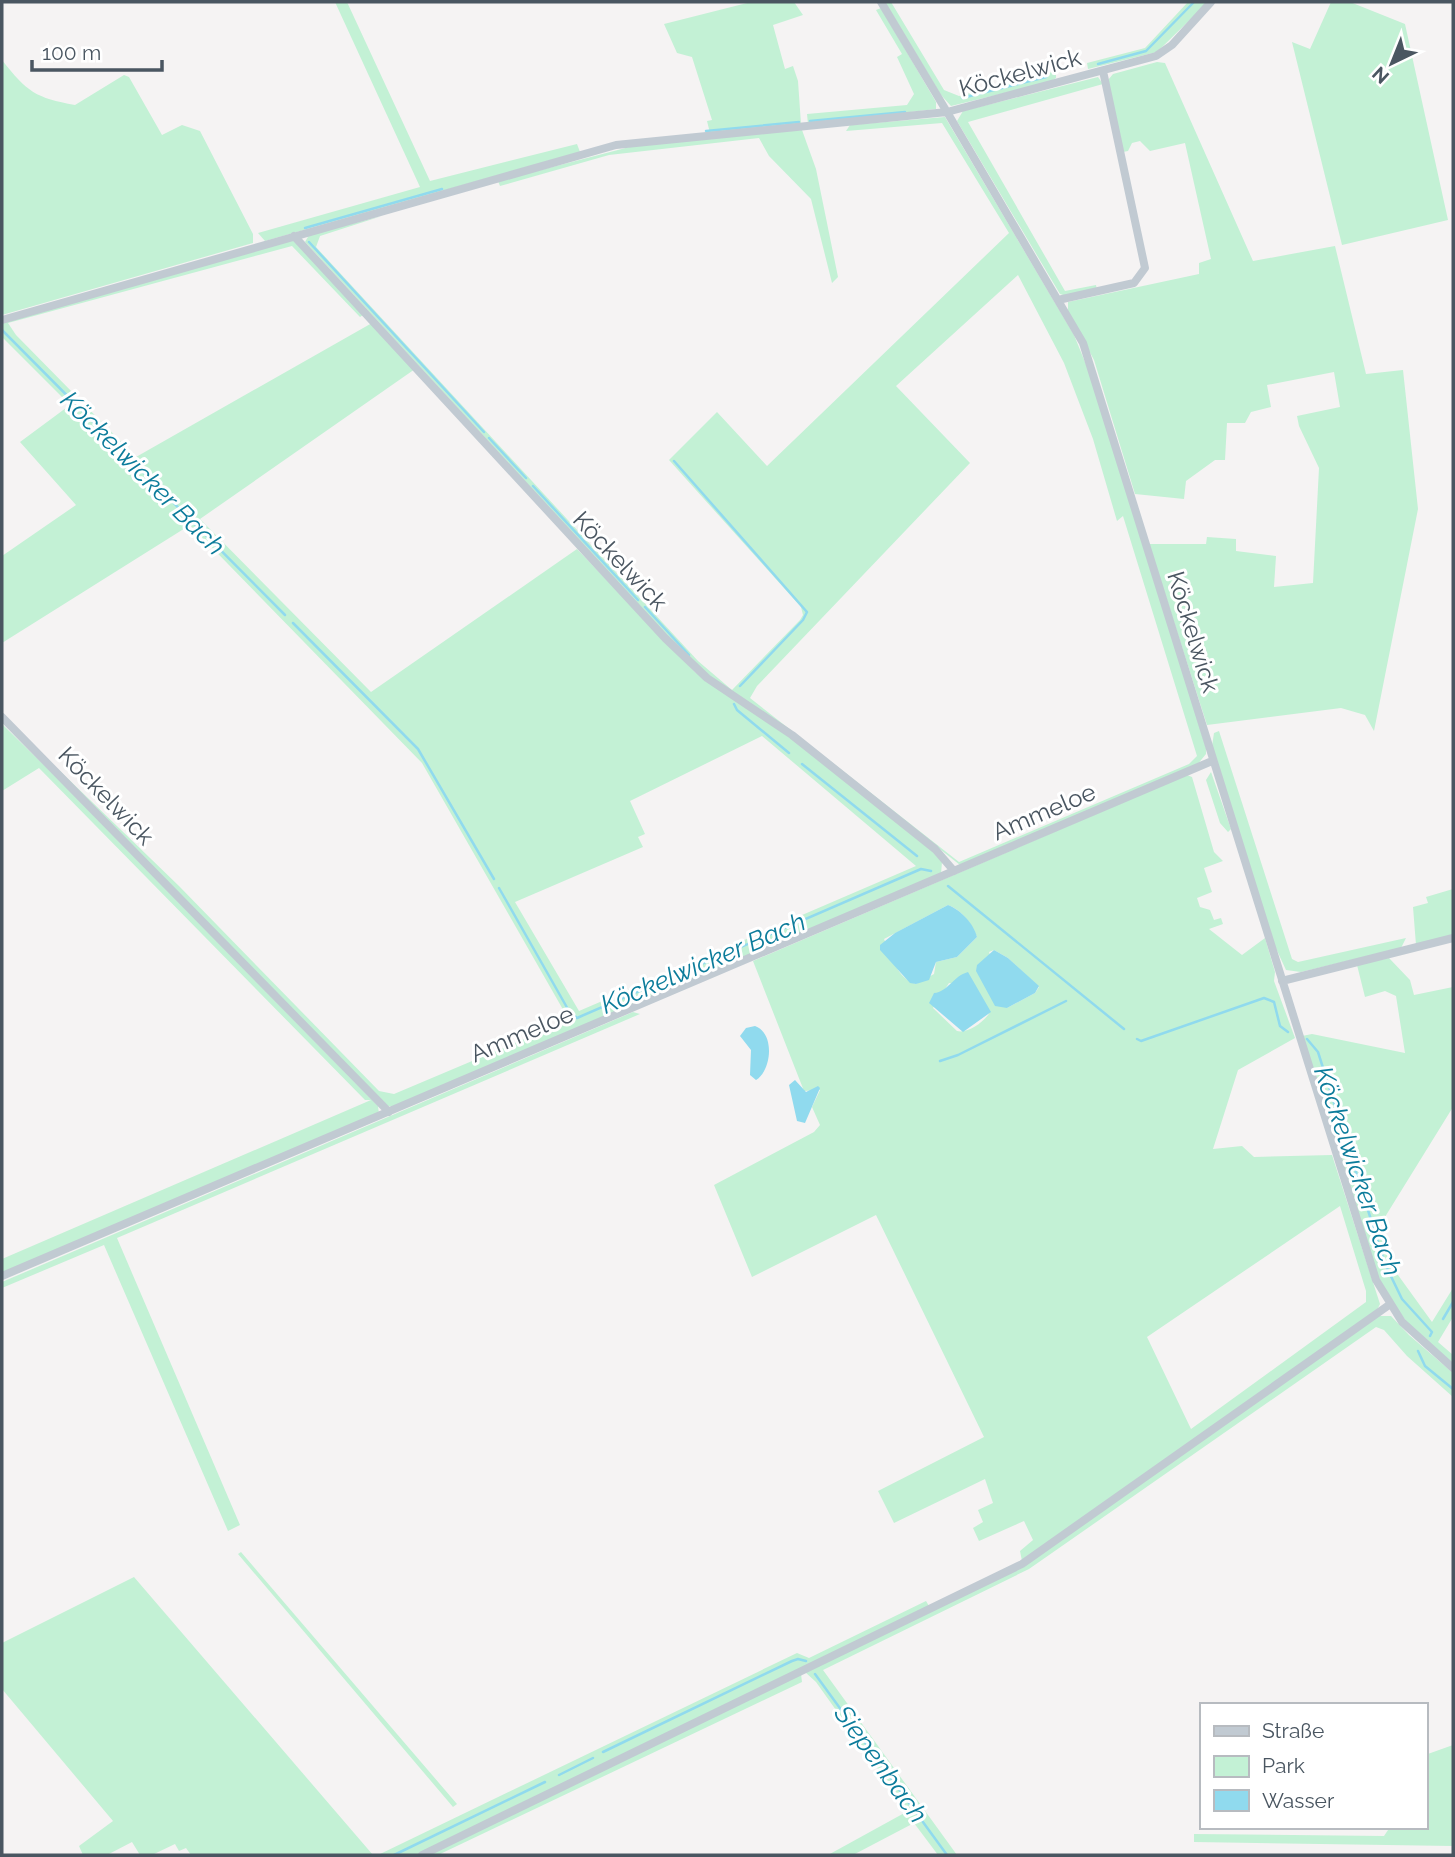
<svg xmlns="http://www.w3.org/2000/svg" width="1455" height="1857" viewBox="0 0 1455 1857" font-family="Raleway,sans-serif">
	<style>
		.green { fill: #c3f1d5; fill-rule: evenodd }
		.water { fill: #90daee }
		.lines { fill: none; stroke-linecap: round; stroke-linejoin: round }
		.stream { stroke: #90daee; stroke-width: 2.5 }
		.minor { stroke: #c1cad2; stroke-width: 8 }
		.labels { text-anchor: middle; stroke-width: 6; stroke-linejoin: round; paint-order: stroke }
		.street-label { font-size: 24px; fill: #4a5661; stroke: #fff }
		.water-label { font-size: 26px; font-style: italic; fill: #0c7c9b; stroke: #fff }
	</style>
	<rect width="100%" height="100%" fill="#f5f3f3"/>
	<path class="green" d="M335,2H347L430,181L577,144L580,152L265,241L258,233L420,187Z
		M751,2H794L803,15L773,25L785,69L793,66L798,81L801,124L710,133L707,121L712,120L692,57L677,53L664,24Z
		M885,2H891L944,90L959,96L1056,71V78L1050,82L951,106L941,95Z
		M1188,2H1208L1157,52L1088,69L1087,63L1145,48Z
		M1331,2H1350L1405,24L1448,220L1342,245L1292,42L1310,49Z
		M881,8L936,102V109L808,124L807,114L907,105L914,94L897,57L902,54L876,10Z
		M2,60C27,92 36,98 75,105L124,75L129,77L162,135L182,125L200,131L253,234V243L2,315Z
		M1157,62L1165,63L1253,261L1335,246L1366,374L1403,370L1418,509L1374,731L1365,715L1341,708L1207,725L1149,544H1206L1207,537L1236,539V551L1276,556L1274,587L1313,583L1319,468L1299,426L1297,416L1340,407L1334,372L1267,385L1271,407L1251,412L1245,423H1227L1225,460H1215L1186,481L1184,499L1135,494L1094,360L1068,311V302L1199,274V263L1211,259L1185,143L1150,151L1140,141L1132,143L1128,151L1123,152L1108,80L1113,74Z
		M1098,77L1103,84L968,122L1065,291L1096,285L1097,290L1066,296L1060,294L957,121L963,111Z
		M945,117L1074,335L1096,389L1206,748V754L1197,765L960,865L798,737L696,667L305,242L309,235L382,216L320,236L316,247L698,661L732,690L800,620L803,615L801,607L669,460L717,412L767,466L1009,233L942,123L846,131L850,125ZM1018,275L1064,363L1093,439L1117,521L1123,516L1197,756L1189,764L959,862L750,698L757,686L970,463L896,386Z
		M802,130L816,169L838,277L832,283L811,199L769,156L759,138L609,155L500,186L498,181L641,144Z
		M293,240L363,315L360,317L292,246L8,323L16,335L136,457L372,323L415,369L200,519L371,692L577,549L695,672L790,736L931,850L942,862L941,874L394,1107L388,1106L60,774V771L179,886L379,1091L394,1094L569,1020L422,763L190,525L2,643V556L76,505L20,442L70,405L2,337V322ZM762,736L916,866L579,1011L515,902L643,847L638,837L645,834L630,801Z
		M2,724L53,774L378,1106L379,1114L2,1275V1259L371,1100H365L39,768L2,791Z
		M1219,731L1292,959L1298,962L1406,938L1401,948L1301,972L1286,970L1274,944L1212,746L1214,733Z
		M1211,772L1231,829L1228,832L1220,823L1206,780Z
		M1187,775L1192,777L1214,852L1223,861L1204,868L1212,892L1197,898L1200,907L1210,910L1214,920L1221,918L1223,924L1209,929L1242,955L1265,938L1275,972L1274,981L1295,1038L1238,1070L1213,1149L1242,1146L1254,1157L1332,1155L1380,1304L1377,1310L1022,1561L1020,1551L1033,1540L1024,1521L979,1541L973,1528L983,1522L978,1510L993,1503L985,1479L894,1523L878,1491L984,1437L876,1215L752,1277L714,1185L814,1132L820,1125L812,1107L820,1090L804,1091L753,961ZM948,905C962,910 972,924 977,937L957,957L936,962L934,974L916,984C897,979 891,955 884,939ZM994,950L1008,958L1039,987L1035,993L1007,1008L989,952ZM949,983L977,989L990,1012C985,1021 968,1034 957,1031L933,1008ZM1340,1206L1366,1291V1302L1191,1429L1147,1337Z
		M1453,889V936L1416,945L1413,907L1428,903L1426,897Z
		M1389,958L1410,980L1414,995L1453,987V1107L1380,1225L1398,1275L1432,1322L1453,1288V1317L1438,1342L1453,1355V1363L1419,1335L1399,1313L1377,1275L1302,1036L1312,1034L1405,1053L1396,996L1385,991L1365,997L1357,965Z
		M633,1012L640,1014L117,1238L240,1525L228,1531L104,1245L2,1288V1282Z
		M1378,1316H1391L1409,1335L1453,1373V1397L1407,1356L1384,1330L1376,1327L1029,1569L823,1670L957,1855H938L914,1823L853,1855H828L908,1811L816,1682L805,1672L1018,1568Z
		M241,1552L457,1804L453,1807L238,1554Z
		M134,1577L373,1855H191L186,1848L179,1851L175,1844L152,1855H140L132,1842L107,1855H83L79,1846L113,1821L2,1689V1643Z
		M926,1601L929,1606L416,1855H378L797,1653L809,1658Z
		M801,1674L802,1682L438,1855H427Z
		M1453,1745V1846L1194,1842V1834L1384,1836L1390,1827H1425V1755Z"/>
	<path class="water" d="M948,905C961,910 974,924 977,937L957,957L936,962L929,980L916,984L910,983L880,950V945L895,933Z
		M994,950L1008,958L1039,986L1035,993L1007,1008L995,1006L976,971L977,965Z
		M968,972L991,1012L963,1032L929,1003L934,993C948,992 953,976 968,972Z
		M755,1026C775,1033 772,1070 756,1080L750,1075L751,1050L740,1036L746,1028Z
		M795,1080L806,1092L818,1086L820,1088L805,1123L797,1121L789,1085Z"/>
	<g class="lines">
		<path class="stream" d="M1098,64L1146,51L1194,2
			M962,98L1046,77
			M810,121L905,112
			M706,131L799,122
			M305,228L442,189
			M309,242L484,432
			M2,330L285,615
			M489,438L526,478
			M674,461L807,612L803,620L740,686
			M533,486L638,600
			M645,607L689,655
			M293,623L418,749L494,879
			M734,704L737,710L789,753
			M802,764L917,856
			M948,886L1124,1029
			M499,888L569,1011L577,1018L921,869L931,871
			M1137,1039L1141,1041L1264,998L1274,1002L1280,1026L1288,1032
			M1307,1039L1318,1052L1385,1264L1402,1299L1432,1332L1430,1336
			M940,1061L958,1055L1066,1001
			M1443,1319L1453,1302
			M1418,1351L1425,1366L1453,1389
			M815,1674L947,1855
			M603,1752L792,1661L798,1659L806,1661
			M559,1775L593,1758
			M394,1855L545,1782"/>
		<path class="minor" d="M1211,2L1172,45L1156,56L947,112L1083,343L1376,1280L1402,1322L1453,1368
			M294,236L665,638L707,678L792,735L935,849L954,871
			M1058,300L1134,283L1145,268L1103,71
			M2,320L616,145L947,112L881,2
			M2,717L389,1112
			M1282,981L1453,938
			M2,1276L1212,761
			M422,1855L1022,1564L1389,1305"/>
	</g>
	<g class="labels">
		<g class="street-label">
			<text transform="translate(1020 73) rotate(-15)" y="8">Köckelwick</text>
			<text transform="translate(620 561) rotate(47)" y="8">Köckelwick</text>
			<text transform="translate(1193 632) rotate(73)" y="8">Köckelwick</text>
			<text transform="translate(106 796) rotate(46)" y="8">Köckelwick</text>
			<text transform="translate(1044 812) rotate(-23)" y="8">Ammeloe</text>
			<text transform="translate(522 1034) rotate(-23)" y="8">Ammeloe</text>
		</g>
		<g class="water-label">
			<text transform="translate(143 473) rotate(45)" y="9">Köckelwicker Bach</text>
			<text transform="translate(703 963) rotate(-23)" y="9">Köckelwicker Bach</text>
			<text transform="translate(1358 1171) rotate(71)" y="9">Köckelwicker Bach</text>
			<text transform="translate(881 1764) rotate(54)" y="9">Siepenbach</text>
		</g>
	</g>
	<rect width="1455" height="1857" fill="none" stroke="#4a5661" stroke-width="7"/>
	<rect x="1200" y="1703" width="228" height="126" fill="#ffffff" stroke="#b7bbc0" stroke-width="2"/>
	<rect x="1214" y="1726" width="35" height="10" fill="#c1cad2" stroke="#b7bbc0" stroke-width="2"/>
	<text x="1262" y="1738" font-size="21" fill="#4a5661">Straße</text>
	<rect x="1214" y="1756" width="35" height="21" fill="#c3f1d5" stroke="#b7bbc0" stroke-width="2"/>
	<text x="1262" y="1773" font-size="21" fill="#4a5661">Park</text>
	<rect x="1214" y="1790" width="35" height="21" fill="#90daee" stroke="#b7bbc0" stroke-width="2"/>
	<text x="1262" y="1808" font-size="21" fill="#4a5661">Wasser</text>
	<g transform="translate(1392 63) rotate(223)" stroke="#ffffff" stroke-width="5" paint-order="stroke">
	<path d="M0-5L12 26L0 18L-12 26Z" fill="#4a5661"/>
	<text y="-10" font-size="19" font-weight="bold" text-anchor="middle" fill="#4a5661">N</text>
	</g>
	<path d="M32 60v10h130v-10" fill="none" stroke="#4a5661" stroke-width="3.5"/>
	<text x="42" y="60" font-size="21" fill="#4a5661" stroke="#ffffff" stroke-width="5" paint-order="stroke">100 m</text>
</svg>
